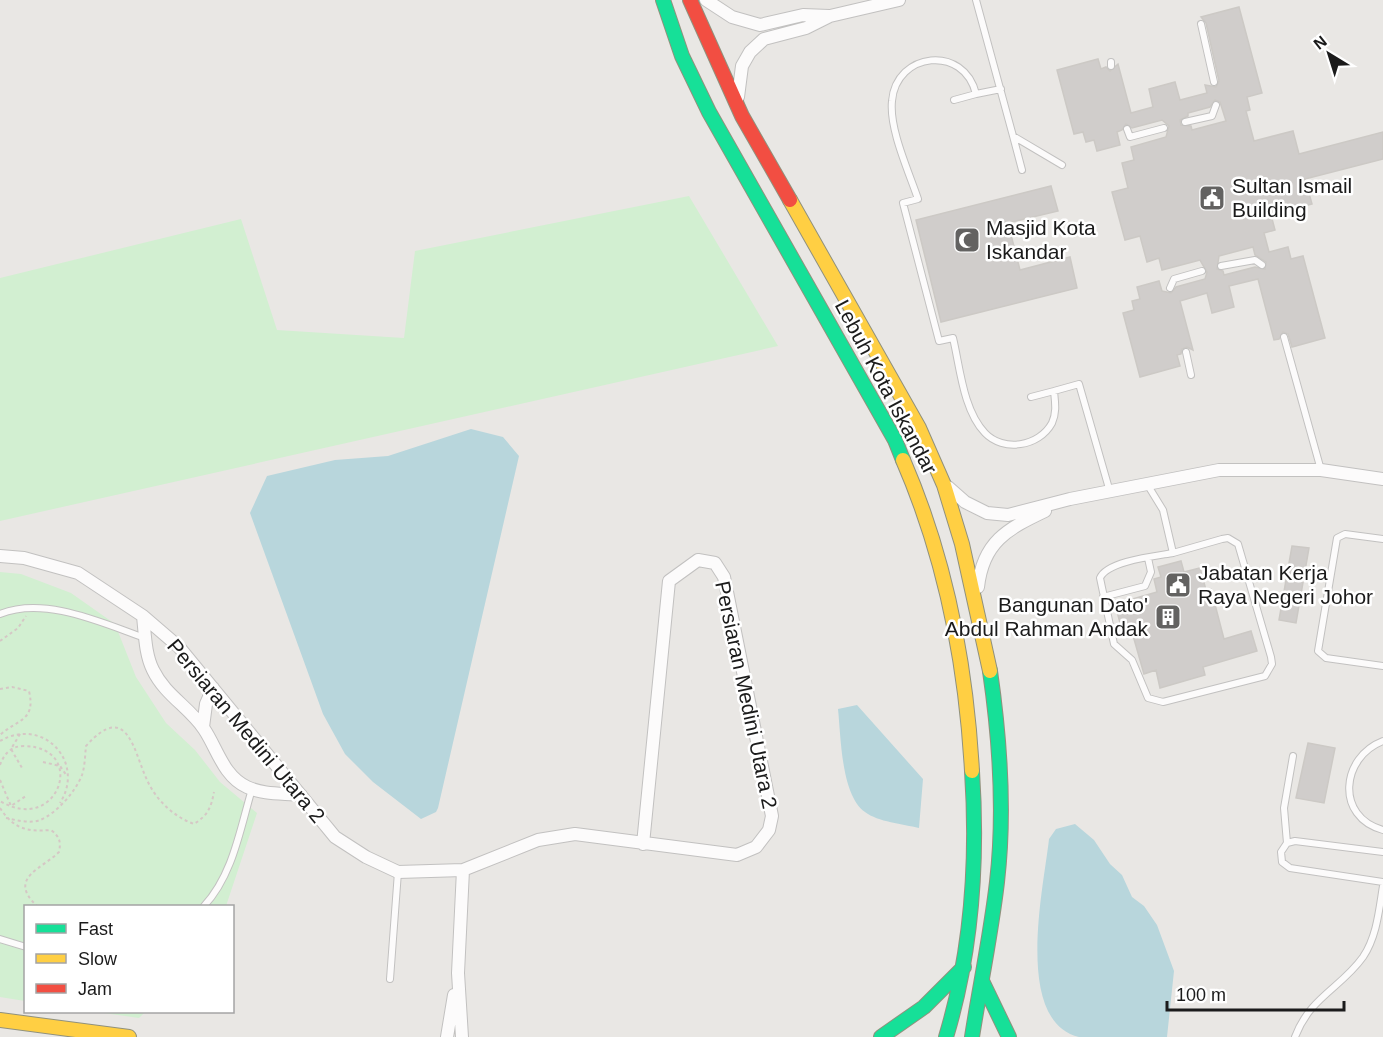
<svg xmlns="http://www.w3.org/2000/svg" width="1383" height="1037" viewBox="0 0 1383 1037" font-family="Arial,sans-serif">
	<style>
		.park { fill: #d2efd1 }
		.water { fill: #b8d6dc }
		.building { fill: #d0cdcb; stroke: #ccc9c5; stroke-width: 1.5; fill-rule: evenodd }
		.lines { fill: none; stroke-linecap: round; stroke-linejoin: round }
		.lane-casing { stroke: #c2c1c0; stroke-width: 8 }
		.street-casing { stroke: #c2c1c0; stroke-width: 14 }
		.fast-casing { stroke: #90917d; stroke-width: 16 }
		.slow-casing { stroke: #90917d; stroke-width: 16 }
		.jam-casing { stroke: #90917d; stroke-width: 16 }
		.path { stroke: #d5c7c5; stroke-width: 2; stroke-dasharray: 3 3; stroke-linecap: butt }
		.lane { stroke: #fcfbfb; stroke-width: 6 }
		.street { stroke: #fcfbfb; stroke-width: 12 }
		.fast { stroke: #16e098; stroke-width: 14 }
		.slow { stroke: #ffcf43; stroke-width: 14 }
		.jam { stroke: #f24e42; stroke-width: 14 }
		.labels { text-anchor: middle; stroke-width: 5; stroke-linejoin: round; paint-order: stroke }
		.poi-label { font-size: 21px; fill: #1b1b1b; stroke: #fff; text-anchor: start }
		.street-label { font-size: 21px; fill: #1b1b1b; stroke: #fff }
	</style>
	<rect width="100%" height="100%" fill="#e9e7e4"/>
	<path class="park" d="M689,196L778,346L0,521V278L241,219L277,330L404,338L415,251Z
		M0,572L21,574L71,593L115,624L136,677L166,723L195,750L220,782L257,813L226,906H26L25,1001L0,997Z
		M97,1012H145L139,1018Z"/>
	<path class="water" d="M471,429L503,437L519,456L438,808L436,812L421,819L373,782L345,754L323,714L250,513L267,476L335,460L388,456Z
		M857,705L923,779L919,828C903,824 878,822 865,812C841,795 841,737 838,709Z
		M1075,824L1094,840L1110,864L1122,875L1132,897L1144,906L1157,925L1174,971L1167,1037C1145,1037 1097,1037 1079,1037C1013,1021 1044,886 1049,839L1056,829Z"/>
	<path class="building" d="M1239,7L1262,93L1247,97L1250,110L1246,111L1254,141L1293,131L1299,154L1383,132V159L1305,179L1312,204L1271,215L1275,230L1264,233L1269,252L1288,247L1291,259L1303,256L1325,338L1292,347L1288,334L1283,332L1279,339L1274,340L1258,279L1229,286L1234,307L1212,313L1207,293L1180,301L1193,350L1187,347L1182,349L1181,354L1177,355L1180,366L1140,377L1123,313L1134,310L1132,301L1140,299L1137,287L1159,281L1162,291L1171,293L1176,287L1205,279L1207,272L1200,260L1162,270L1159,258L1147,262L1140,236L1125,240L1112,192L1128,188L1122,163L1134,160L1131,147L1166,137L1169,126L1162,120L1132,128L1126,124L1122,130L1117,132L1120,145L1097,151L1094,140L1086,142L1083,132L1074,134L1057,70L1098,59L1101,69L1106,67L1110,71L1118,64L1131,113L1153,107L1149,89L1175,82L1180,100L1207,93L1205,85L1216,87L1219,81L1206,23L1201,17ZM1215,100L1220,102L1226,121L1192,130L1191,126L1181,125L1180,120L1188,116V113L1210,107ZM1253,247L1255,255L1266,262L1265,269L1255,267L1224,275L1223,271L1217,269L1219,256Z
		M1051,186L1058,211L1008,223L1020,270L1070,257L1077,288L941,322L916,220Z
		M1292,546L1309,548L1296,623L1279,620Z
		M1181,561L1184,572L1200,568L1206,590L1211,589L1224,639L1251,631L1257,651L1203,667L1205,675L1160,688L1156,670L1144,674L1132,632L1123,634L1115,604L1157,592L1154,579L1161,577L1158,567Z
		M1308,743L1335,748L1324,803L1296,798Z"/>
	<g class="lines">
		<g class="lane-casing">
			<path id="lane" d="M976,0L1013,136L1062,165
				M1201,24L1214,82
				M1111,62V66
				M1001,89L976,94C964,44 896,52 892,101C889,129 909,172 918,199L903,203L939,341L953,338C960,367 963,410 985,433C1003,452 1039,447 1052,423C1057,412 1055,402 1054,391L1079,384L1110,492
				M954,100L976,94
				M1185,122L1212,116L1216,105
				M1127,129L1130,137L1164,128
				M1013,136L1022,170
				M1221,266L1255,260L1262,265
				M1170,288L1174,279L1202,271
				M1284,337L1321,470
				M1186,352L1191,375
				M1031,397L1054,391
				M1147,484L1163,510L1173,553L1222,539L1228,538L1238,544L1271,657L1272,664L1265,676L1163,702L1148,698L1132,660L1114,644L1100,578C1107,561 1156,556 1173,553
				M1383,539L1345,534L1337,538L1318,651L1326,658L1383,666
				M1103,597L1145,586L1151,572L1148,558
				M0,614C45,596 102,623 145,638
				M1383,741C1341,757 1335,817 1383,830
				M1287,843L1284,808L1293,756
				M1383,852L1295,841L1287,843L1281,852L1282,862L1290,868L1383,882
				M204,906C233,875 240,829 252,789
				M0,939L26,947
				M390,979L398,872
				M1295,1037C1310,997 1341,988 1363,957C1377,936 1379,910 1383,886"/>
		</g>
		<g class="street-casing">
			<path id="street" d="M706,0L732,17L760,25L803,15L829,16
				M738,97L742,66L750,52L764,39L806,28L830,16L899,0
				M948,487L965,502L987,513L1008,515L1070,499L1219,470H1321L1383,479
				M0,556L24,558L78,573L143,616L179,647L335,837L366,857L398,872L463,870L538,840L575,834L737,855L756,847L769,830L772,816L724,577L715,563L698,560L669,581L643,844
				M978,587C983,542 1007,529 1045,511
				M143,616C145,634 145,654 153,670C165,695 189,707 204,729C217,748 223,776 247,787C264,795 283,793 301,795
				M203,727L206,704L213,688
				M447,1037L454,995
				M462,1037L458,973L463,870"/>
		</g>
		<g class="fast-casing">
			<path id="fast" d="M663,0L682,56L709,112L895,440L903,460
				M982,981L1009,1037
				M881,1037L924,1007L964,967
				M946,1037C972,951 978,861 972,771
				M972,1037C980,986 991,934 997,882C1005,813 1000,740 990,671"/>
		</g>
		<g class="slow-casing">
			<path id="slow" d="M790,200L919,428L944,485L962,544L990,671
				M903,460C946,559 966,663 972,771
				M0,1020L129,1037"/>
		</g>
		<g class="jam-casing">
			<path id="jam" d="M690,0L742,116L790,200"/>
		</g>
		<path class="path" d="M0,641L18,628L26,616
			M0,689L12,687L29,691C36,721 18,719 0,735
			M20,734L11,749L22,768
			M0,741C43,716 86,762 60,803
			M43,762L60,766L67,776
			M0,765C4,754 11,746 24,746C89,747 58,836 0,801
			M0,780L11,806L26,796
			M0,808C14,829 27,832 51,830C60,837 61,842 59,852C42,869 7,878 37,906
			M6,818C16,820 30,824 40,820C56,814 76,791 82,775C85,766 85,755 86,746C128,699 134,753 147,780C156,800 174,817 194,824C208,815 211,808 214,792
			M75,906H82"/>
		<use href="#lane" class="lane"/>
		<use href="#street" class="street"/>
		<use href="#fast" class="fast"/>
		<use href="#slow" class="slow"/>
		<use href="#jam" class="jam"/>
	</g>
	<defs>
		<g id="civic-square" transform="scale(1.35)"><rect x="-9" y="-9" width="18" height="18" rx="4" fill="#636261" stroke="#fff"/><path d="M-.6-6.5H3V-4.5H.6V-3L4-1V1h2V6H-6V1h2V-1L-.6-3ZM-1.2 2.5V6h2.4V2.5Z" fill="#fff"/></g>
		<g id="mosque-square" transform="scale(1.35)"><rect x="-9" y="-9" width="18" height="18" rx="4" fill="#636261" stroke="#fff"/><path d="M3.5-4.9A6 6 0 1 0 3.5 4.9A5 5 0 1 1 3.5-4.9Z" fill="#fff"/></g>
		<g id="building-square" transform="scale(1.35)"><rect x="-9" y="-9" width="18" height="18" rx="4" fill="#636261" stroke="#fff"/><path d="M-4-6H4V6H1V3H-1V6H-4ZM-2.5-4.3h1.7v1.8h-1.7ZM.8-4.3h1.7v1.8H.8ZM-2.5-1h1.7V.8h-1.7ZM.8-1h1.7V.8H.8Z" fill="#fff"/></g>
	</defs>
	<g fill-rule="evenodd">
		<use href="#civic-square" x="1212" y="198"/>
		<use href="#mosque-square" x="967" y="240"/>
		<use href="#civic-square" x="1178" y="585"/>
		<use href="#building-square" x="1168" y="617"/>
	</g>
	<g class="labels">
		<g class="poi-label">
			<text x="1232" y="193">Sultan Ismail<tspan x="1232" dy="24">Building</tspan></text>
			<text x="986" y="235">Masjid Kota<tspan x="986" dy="24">Iskandar</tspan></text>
			<text x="1198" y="580">Jabatan Kerja<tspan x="1198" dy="24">Raya Negeri Johor</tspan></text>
			<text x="1148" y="612" text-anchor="end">Bangunan Dato'<tspan x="1148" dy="24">Abdul Rahman Andak</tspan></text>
		</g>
		<g class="street-label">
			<text transform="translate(886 387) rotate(62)" y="7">Lebuh Kota Iskandar</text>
			<text transform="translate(746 695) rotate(78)" y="7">Persiaran Medini Utara 2</text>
			<text transform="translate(246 731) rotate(50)" y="7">Persiaran Medini Utara 2</text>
		</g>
	</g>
	<rect x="24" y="905" width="210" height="108" fill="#ffffff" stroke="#a4a4a4" stroke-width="1.5"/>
	<rect x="36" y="924" width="30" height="9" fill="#16e098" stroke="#a4a4a4" stroke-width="1.5"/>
	<text x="78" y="935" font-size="18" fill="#1b1b1b">Fast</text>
	<rect x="36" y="954" width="30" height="9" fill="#ffcf43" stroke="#a4a4a4" stroke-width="1.5"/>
	<text x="78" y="965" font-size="18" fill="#1b1b1b">Slow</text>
	<rect x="36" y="984" width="30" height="9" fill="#f24e42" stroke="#a4a4a4" stroke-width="1.5"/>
	<text x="78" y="995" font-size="18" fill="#1b1b1b">Jam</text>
	<g transform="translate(1329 54) rotate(322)" stroke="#ffffff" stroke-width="4.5" paint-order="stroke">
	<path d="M0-4.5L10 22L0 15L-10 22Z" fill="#1b1b1b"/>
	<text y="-9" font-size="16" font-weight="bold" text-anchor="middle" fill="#1b1b1b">N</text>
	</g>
	<path d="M1167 1001v9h177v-9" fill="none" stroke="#1b1b1b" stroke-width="3"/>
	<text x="1176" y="1001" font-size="18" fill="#1b1b1b" stroke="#ffffff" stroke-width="4.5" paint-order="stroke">100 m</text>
</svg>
